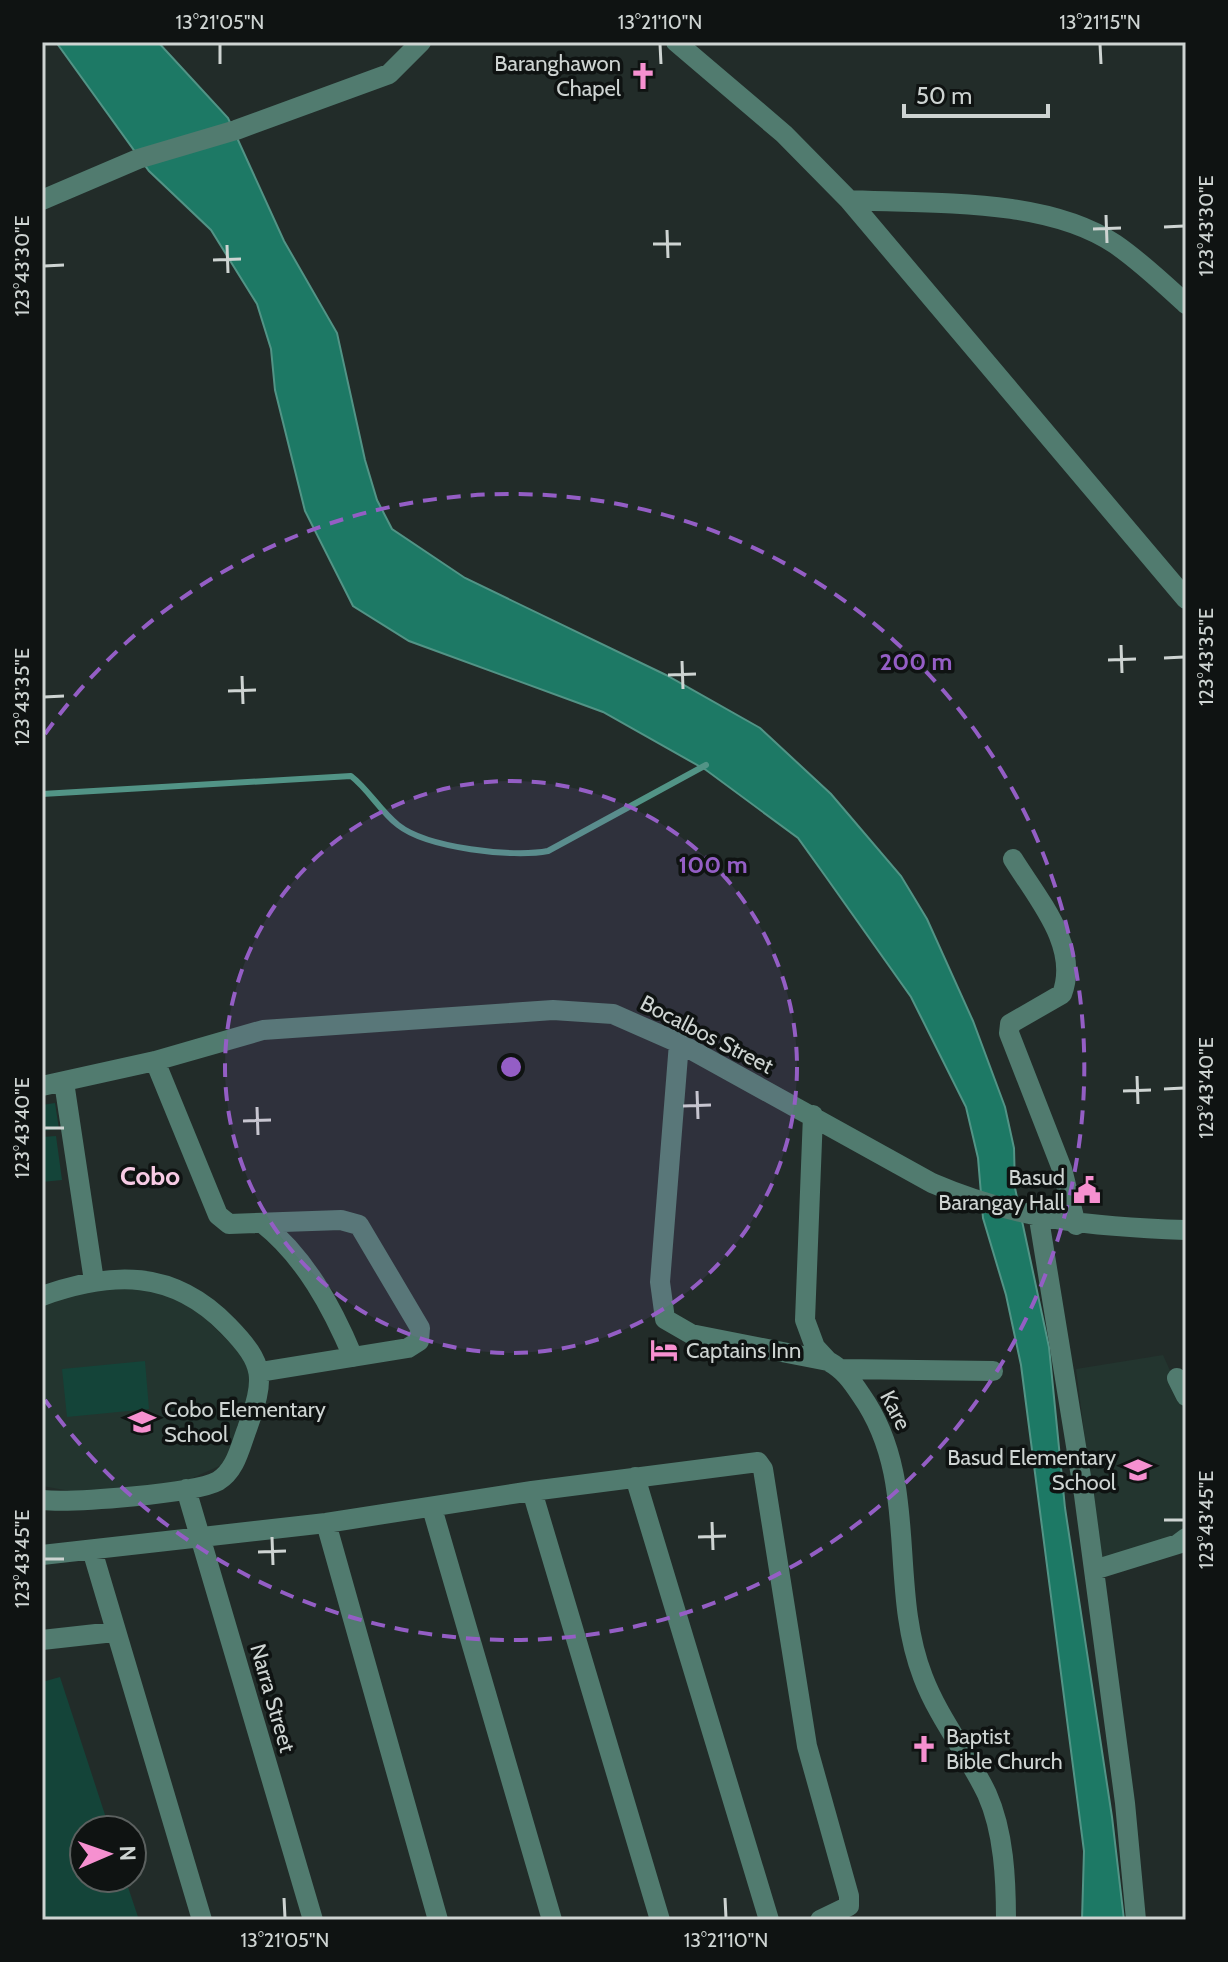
<svg xmlns="http://www.w3.org/2000/svg" width="1228" height="1962" viewBox="0 0 1228 1962" font-family="Cabin,sans-serif">
	<style>
		.built { fill: #23352f }
		.green { fill: #144439 }
		.water { fill: #1d7965; stroke: #529486; stroke-width: 2 }
		.lines { fill: none; stroke-linecap: round; stroke-linejoin: round }
		.stream { stroke: #529486; stroke-width: 6 }
		.minor { stroke: #517b6f; stroke-width: 20 }
		.ticks { fill: none; stroke: #ced4d2; stroke-width: 3 }
		.ring { fill: none; stroke: #945ec5; stroke-width: 4; stroke-dasharray: 14 10 }
		.labels { text-anchor: middle; stroke-width: 7; stroke-linejoin: round; paint-order: stroke }
		.poi-label { font-size: 22px; fill: #ced4d2; stroke: #0f1312; text-anchor: end }
		.street-label { font-size: 22px; fill: #ced4d2; stroke: #0f1312 }
		.quarter-label { font-size: 26px; font-weight: bold; fill: #f7cbe4; stroke: #0f1312 }
		.centre { fill: #945ec5; stroke: #0f1312; stroke-width: 4 }
		.ring-label { font-size: 24px; text-anchor: middle; font-weight: bold; fill: #945ec5; stroke: #0f1312; stroke-width: 7; stroke-linejoin: round; paint-order: stroke }
		.neatline { fill: none; stroke: #ced4d2; stroke-width: 3 }
		.ticks-label { font-size: 20px; text-anchor: middle; fill: #ced4d2 }
	</style>
	<rect width="100%" height="100%" fill="#222c29"/>
	<path class="built" d="M134,1285L191,1304L254,1367L256,1382L226,1463L177,1485L87,1494L42,1486V1302L54,1295Z
		M1163,1355L1186,1406V1534L1101,1562L1076,1369Z"/>
	<path class="green" d="M55,1103L59,1129L42,1131V1105Z
		M56,1136L62,1180L42,1182V1137Z
		M145,1361L149,1409L67,1417L62,1369Z
		M60,1677L110,1830H84V1878H125L139,1920H42V1682Z"/>
	<path class="water" d="M56,42H158L228,118L284,241L337,333L365,460L377,500L392,529L465,578L666,675L760,728L831,794L901,876L927,919L973,1021L1005,1107L1014,1148L1015,1188L1049,1347L1065,1508L1112,1817L1124,1920H1082L1084,1851L1021,1365L1006,1295L983,1218L978,1158L966,1107L911,997L826,877L798,838L706,770L603,712L409,641L353,606L305,511L275,390L271,349L257,304L211,230L149,171Z"/>
	<g class="lines">
		<path class="stream" d="M42,794L351,776C369,790 380,811 398,825C427,848 513,858 548,851L706,765"/>
		<path class="minor" d="M676,42L784,134L849,200L1186,599
			M42,200L138,159L236,130L389,74L421,42
			M849,200C930,204 1045,197 1115,244C1140,261 1163,283 1186,304
			M1013,859C1037,898 1080,946 1062,994L1010,1024L1009,1033L1062,1169L1076,1225
			M679,1043L660,1282L665,1319L691,1334L828,1361C844,1370 851,1380 861,1395C921,1480 887,1585 923,1677C939,1719 968,1754 987,1794C1004,1832 1006,1880 1006,1920
			M155,1061L218,1215L229,1224L341,1220L359,1225L420,1328L419,1341L408,1348L260,1372
			M64,1082L94,1281
			M42,1086L155,1061L263,1030L553,1010L613,1014L679,1043L932,1183C1018,1220 1094,1227 1186,1230
			M813,1115L805,1320L815,1347L828,1361
			M1039,1219L1084,1495L1125,1803L1136,1920
			M262,1223C305,1257 332,1307 353,1357
			M42,1296C112,1271 173,1269 228,1326C266,1365 265,1378 247,1429C240,1447 236,1470 218,1481C194,1494 72,1503 42,1500
			M843,1369L993,1371
			M1177,1378L1186,1396
			M635,1477L769,1920
			M186,1489L313,1920
			M532,1491L660,1920
			M432,1508L552,1920
			M326,1523L438,1920
			M92,1550L202,1920
			M42,1555L326,1523L532,1491L758,1462L763,1469L807,1746L849,1896V1906L820,1920
			M1094,1570L1178,1544L1186,1538
			M42,1640L114,1632"/>
	</g>
	<path class="ticks" d="M220,44V64M660,44L661,64M1100,44L1101,64M1106,215L1107,243M1164,227L1184,226M1093,229L1121,228M667,230L668,258M653,244H681M227,245L228,273M213,260L241,259M44,266L64,265M1121,645L1122,673M1164,658L1184,657M1108,660L1136,659M682,661L683,689M668,675L696,674M242,676L243,704M228,691L256,690M44,697L64,696M1137,1076L1138,1104M1164,1089L1184,1088M697,1091L698,1119M1123,1091L1151,1090M683,1106L711,1105M257,1107L258,1135M243,1121L271,1120M44,1128H64M1164,1520H1184M712,1522L713,1550M272,1537L273,1565M698,1537L726,1536M258,1552L286,1551M44,1559H64M284,1898L285,1918M725,1898L726,1918"/>
	<circle cx="511" cy="1067" r="286" fill="#945ec5" fill-opacity=".12"/>
	<g class="ring">
		<circle cx="511" cy="1067" r="286"/>
		<path d="M45 734A573 573 0 1 1 45 1400"/>
	</g>
	<defs>
		<g id="church-bare" transform="scale(2.16)"><path d="M-1.2-6h2.4v3.5h3.3v2.4h-3.3V6h-2.4V-.1h-3.3v-2.4h3.3Z" fill="#f690d0" stroke="#0f1312" stroke-width="2.5" paint-order="stroke"/></g>
		<g id="civic-bare" transform="scale(2.16)"><path d="M-.6-6.5H3V-4.5H.6V-3L4-1V1h2V6H-6V1h2V-1L-.6-3ZM-1.2 2.5V6h2.4V2.5Z" fill="#f690d0" stroke="#0f1312" stroke-width="2.5" paint-order="stroke"/></g>
		<g id="hotel-bare" transform="scale(2.16)"><path d="M-6-4.5h1.5V1H6V5H4.5V3h-9V5H-6ZM-4 0a1.8 1.8 0 1 1 3.6 0ZM.5 0V-2.5h3Q6-2.5 6 0Z" fill="#f690d0" stroke="#0f1312" stroke-width="2.5" paint-order="stroke"/></g>
		<g id="school-bare" transform="scale(2.16)"><path d="M0-5L7-2L0 1L-7-2ZM-4 1L0 2.5L4 1V4Q0 6-4 4Z" fill="#f690d0" stroke="#0f1312" stroke-width="2.5" paint-order="stroke"/></g>
	</defs>
	<g fill-rule="evenodd">
		<use href="#church-bare" x="643" y="76"/>
		<use href="#civic-bare" x="1087" y="1190"/>
		<use href="#hotel-bare" x="664" y="1350"/>
		<use href="#school-bare" x="142" y="1422"/>
		<use href="#school-bare" x="1138" y="1470"/>
		<use href="#church-bare" x="924" y="1749"/>
	</g>
	<g class="labels">
		<g class="poi-label">
			<text x="621" y="71">Baranghawon<tspan x="621" dy="25">Chapel</tspan></text>
			<text x="1065" y="1185">Basud<tspan x="1065" dy="25">Barangay Hall</tspan></text>
			<text x="686" y="1358" text-anchor="start">Captains Inn</text>
			<text x="164" y="1417" text-anchor="start">Cobo Elementary<tspan x="164" dy="25">School</tspan></text>
			<text x="1116" y="1465">Basud Elementary<tspan x="1116" dy="25">School</tspan></text>
			<text x="946" y="1744" text-anchor="start">Baptist<tspan x="946" dy="25">Bible Church</tspan></text>
		</g>
		<g class="street-label">
			<text transform="translate(707 1034) rotate(27)" y="8">Bocalbos Street</text>
			<text transform="translate(896 1410) rotate(63)" y="8">Kare</text>
			<text transform="translate(273 1698) rotate(74)" y="8">Narra Street</text>
		</g>
		<g class="quarter-label">
			<text x="150" y="1185">Cobo</text>
		</g>
	</g>
	<circle cx="511" cy="1067" r="12" class="centre"/>
	<g class="ring-label">
		<text x="916" y="670">200 m</text>
		<text x="713" y="873">100 m</text>
	</g>
	<rect width="1228" height="1962" fill="none" stroke="#0f1312" stroke-width="88"/>
	<g transform="translate(108 1854) rotate(88)"><circle r="38" fill="#0f1312" stroke="#5b605f" stroke-width="2"/>
	<path d="M0-6L14 30L0 20L-14 30Z" fill="#f690d0"/>
	<text y="-12" font-size="22" font-weight="bold" text-anchor="middle" fill="#ced4d2">N</text>
	</g>
	<path d="M904 104v12h144v-12" fill="none" stroke="#ced4d2" stroke-width="4"/>
	<text x="916" y="104" font-size="24" fill="#ced4d2" stroke="#0f1312" stroke-width="6" paint-order="stroke">50 m</text>
	<rect x="44" y="44" width="1140" height="1874" class="neatline"/>
	<g class="ticks-label">
		<text x="220" y="29">13°21'05"N</text>
		<text x="660" y="29">13°21'10"N</text>
		<text x="1100" y="29">13°21'15"N</text>
		<text transform="translate(1206 226) rotate(-90)" y="7">123°43'30"E</text>
		<text transform="translate(22 266) rotate(-90)" y="7">123°43'30"E</text>
		<text transform="translate(1206 657) rotate(-90)" y="7">123°43'35"E</text>
		<text transform="translate(22 697) rotate(-90)" y="7">123°43'35"E</text>
		<text transform="translate(1206 1088) rotate(-90)" y="7">123°43'40"E</text>
		<text transform="translate(22 1128) rotate(-90)" y="7">123°43'40"E</text>
		<text transform="translate(1206 1520) rotate(-90)" y="7">123°43'45"E</text>
		<text transform="translate(22 1559) rotate(-90)" y="7">123°43'45"E</text>
		<text x="285" y="1947">13°21'05"N</text>
		<text x="726" y="1947">13°21'10"N</text>
	</g>
</svg>
